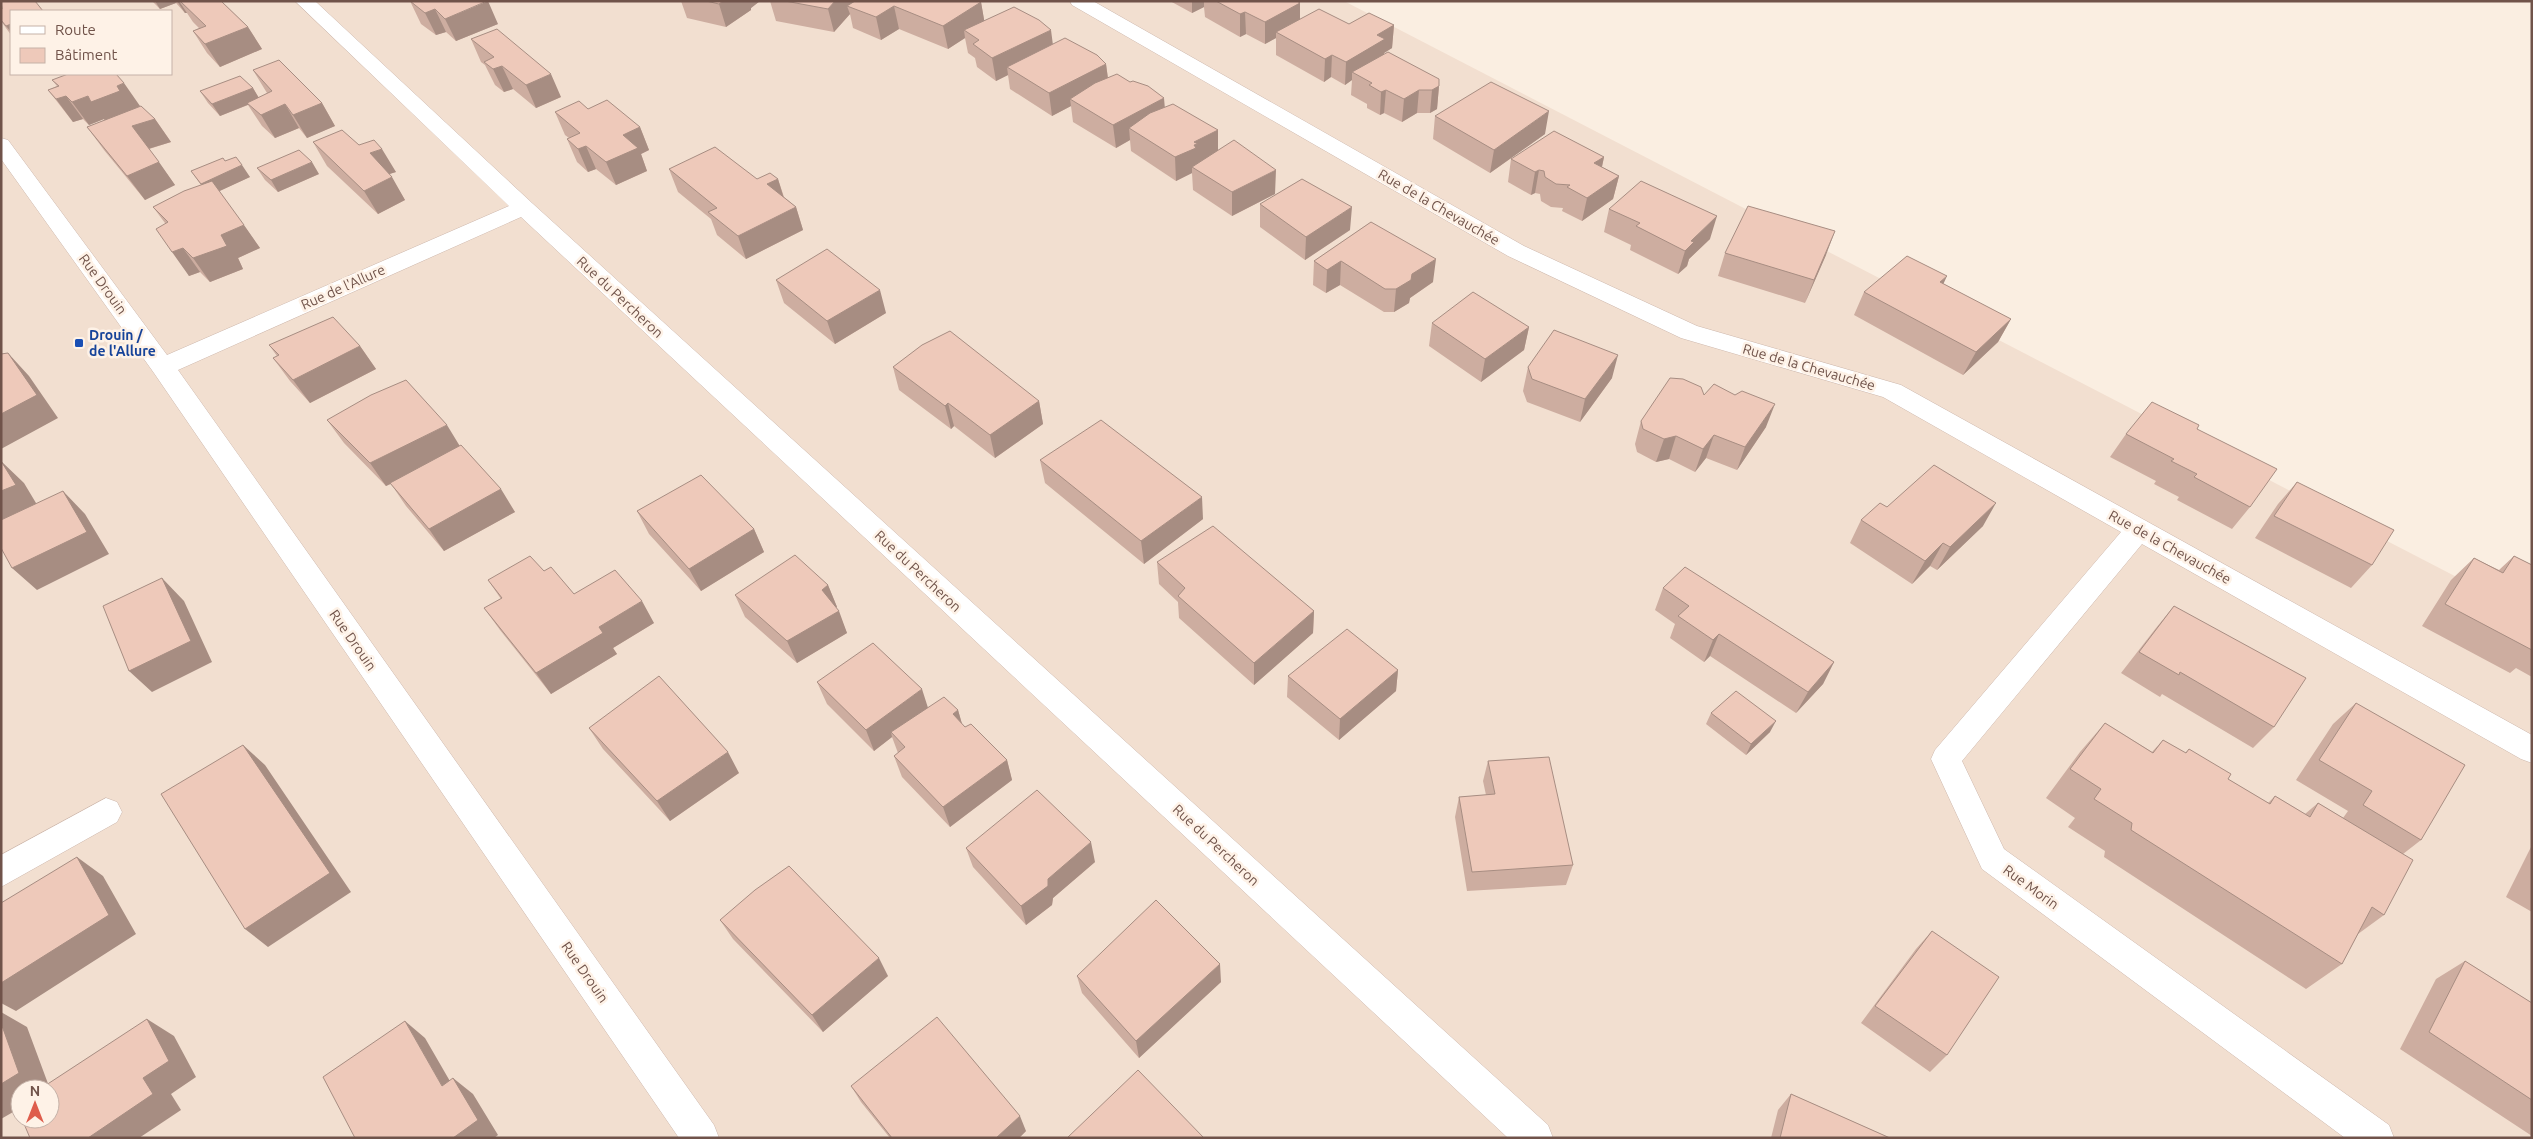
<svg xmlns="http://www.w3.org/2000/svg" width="2533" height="1139" viewBox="0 0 2533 1139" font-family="Ubuntu,sans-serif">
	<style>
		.residential { fill: #f2dfd0; fill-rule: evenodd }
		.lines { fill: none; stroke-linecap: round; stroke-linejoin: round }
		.minor-casing { stroke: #cdb7ac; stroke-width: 1 }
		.minor { fill: #fff; fill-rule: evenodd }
		.wall { fill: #cdada0 }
		.shaded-wall { fill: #a78d82 }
		.building { fill: #eec9ba; stroke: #a78d82 }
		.transit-dot { fill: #1a4fb4; stroke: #fef2e7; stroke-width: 2 }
		.labels { text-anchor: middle; stroke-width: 5; stroke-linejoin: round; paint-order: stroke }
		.street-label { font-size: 14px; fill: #70534a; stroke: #fef2e7 }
		.transit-label { font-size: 14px; font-weight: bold; fill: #164399; stroke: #fef2e7; text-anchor: start }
	</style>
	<rect width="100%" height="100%" fill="#faeee1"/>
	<path class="residential" d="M1,1H1344L2532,616V1138H1ZM11,11H171V74H11ZM20,1089H50V1119H20Z"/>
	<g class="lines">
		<g class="minor-casing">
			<path id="minor" d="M295,1H315L532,203L1548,1125L1553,1138H1508L521,217L178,370L714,1125L719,1138H679L154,373L1,159V138L8,140L167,355L509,206Z
				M1070,1H1093L1524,246L1697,326L1901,385L2532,735V763L2521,759L2142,544L1962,761L2004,849L2389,1125L2394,1138H2345L1982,869L1931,759L1935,750L2121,532L1883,397L1681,338L1508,256L1072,5Z
				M106,798L117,802L122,812L117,822L1,887V855Z"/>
		</g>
		<use href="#minor" class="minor"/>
	</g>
	<path class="wall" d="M1,1L11,11V35L1,21Z
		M152,1H221L248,27L262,49L220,67L207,53L193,31L199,28L193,22L187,13H185L176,3L160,9Z
		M410,1L498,24L456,41L446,32L436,35L421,24Z
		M681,1H760L751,8V10L726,27L687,18Z
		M770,1H979L981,2L984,20L1106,64L1108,78L1165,108L1218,130V150L1275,194L1232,216L1193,190L1192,173L1176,181L1131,151L1130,140L1116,148L1073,122L1071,106L1052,116L1010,89L1008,75L996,81L977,67L975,58L968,53L965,38L948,49L899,29L881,40L853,28L850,14L834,32L776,21Z
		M1170,1H1297L1300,3V20L1349,24L1394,25L1392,48L1384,53V55L1439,86L1437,109L1430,113H1417L1402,122L1384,113L1380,115L1367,108V104L1351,95L1352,80L1345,85L1331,77L1324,82L1276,55V38L1265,44L1246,34L1240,37L1205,17L1204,7L1192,13Z
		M471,39L561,97L536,108L513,89L504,92L495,85L485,65L481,62Z
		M253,70L322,103L335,126L307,138L299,128L275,138L262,126L248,105L220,116L208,103L200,91L253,88L259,98L267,93Z
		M52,80L140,106L135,108L155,119L171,142L149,149L175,185L145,200L104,150L87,127L105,120L104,119L89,125L83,119L73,122L48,90L57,86Z
		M588,109L640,127L649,150L641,154L647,171L616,185L596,169L588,172L577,162L567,139L569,138L565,135L555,112Z
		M1435,116L1545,134L1490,173L1433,139Z
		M313,142L359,145L396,172L389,174L405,200L378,214L327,166Z
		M1604,157L1602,167L1619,176L1613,199L1582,221L1562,211L1563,208L1551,207L1541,201L1540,194L1535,193L1531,195L1508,182L1511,159Z
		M225,161L250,177L219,191L260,248L238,258L243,269L210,282L200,272L189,276L165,223L153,207L201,185L191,171Z
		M257,168L319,174L278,192L265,180Z
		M669,169L757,179H778L784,197L796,207L803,230L746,259L717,235L711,219L678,192Z
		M1260,204L1350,230L1305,260L1260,227Z
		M1609,209L1710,239L1689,259L1687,266L1678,274L1630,250L1631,245L1604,232Z
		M1371,222L1433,282L1410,298L1409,303L1394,312H1384L1340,285L1326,293L1313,285L1314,261Z
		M1725,253L1826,255L1805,303L1718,276Z
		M776,280L886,313L835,344L784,303Z
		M1864,292L2011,319L1998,342L1963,375L1854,315Z
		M1432,323L1529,327L1524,350L1481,382L1429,346Z
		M269,345L360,346L376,369L310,403L290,381L273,358L277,356Z
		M893,367L1039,401L1043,424L995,458L954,426L951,429L899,390Z
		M1528,367L1612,378L1580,422L1527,402L1523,391Z
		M1704,395L1766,427L1737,470L1706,458L1695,472L1669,459L1656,462L1637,452L1635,444L1641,421Z
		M327,420L460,446L515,512L444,551L406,506L391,484L386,486L344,443Z
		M2197,429L2250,507L2232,529L2177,500L2179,497L2154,484L2156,481L2110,457L2126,434Z
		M1040,460L1203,519L1144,564L1045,483Z
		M2297,482L2372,565L2351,588L2255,538L2278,504Z
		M1887,507L1983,526L1937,570L1930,566L1912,584L1850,543L1861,520Z
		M637,511L754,529L764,552L701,591L649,534Z
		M2514,556L2532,565V677L2516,668L2510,673L2422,626L2451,580L2474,558L2499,570Z
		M1157,562L1314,611L1313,633L1254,685L1179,618L1178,602L1159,584Z
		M544,571L574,594L654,623L613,648L617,654L551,694L500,630L484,608L501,599L488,580Z
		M828,585L837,607H836L847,633L797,663L745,617L735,595Z
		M1663,588L1834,662L1823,684L1796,713L1710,656L1704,662L1670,638L1675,624L1655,610Z
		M2174,606L2274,727L2253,748L2162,694L2160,697L2121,673L2156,628Z
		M1398,670L1396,691L1339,740L1287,697L1288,676Z
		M817,682L928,708L958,710L962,724L965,727L1007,760L1012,780L950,827L902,777L894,756L898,753L892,737L874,751L827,704Z
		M2356,703L2421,840L2403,854L2384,915L2358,934L2342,964L2306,989L2104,857L2105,851L2068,827L2075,818L2046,798L2080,752L2105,723L2152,752L2163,740L2185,753L2189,749L2228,779L2268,803L2275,796L2305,814L2318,803L2343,818L2348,811L2296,780L2333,724Z
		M1711,713L1770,732L1746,755L1706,724Z
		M589,728L739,773L670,821L603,749Z
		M1488,761L1573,865L1566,885L1467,891L1455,817L1459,797L1486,795L1483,781Z
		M2532,845V912L2506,897Z
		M966,848L1095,862L1053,898L1052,905L1026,925L973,867Z
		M720,920L888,976L823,1032L733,939Z
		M1932,931L1947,1055L1930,1072L1861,1023L1916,949Z
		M2465,961L2532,1003V1136L2400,1049L2436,979Z
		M1077,976L1221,982L1139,1058L1082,993Z
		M851,1086L1026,1131L1019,1138H890L861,1102Z
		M1791,1094L1890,1138H1771L1778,1110Z"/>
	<path class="shaded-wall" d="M155,1H175L176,3L160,9Z
		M177,1H179L187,13H185Z
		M488,1L498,24L456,41L445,19Z
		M723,1H760L751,8V10L726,27L719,4Z
		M835,1H857L847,6L850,14L834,32L828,9Z
		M1192,1H1204V7L1192,13Z
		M981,2L985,25L964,30L965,38L948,49L943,26Z
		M1300,3V25L1276,32V38L1265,44V22Z
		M894,6L899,29L881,40L876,17Z
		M435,9L446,32L436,35L425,13Z
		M1245,12L1246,34L1240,37V14Z
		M11,24V32L6,26Z
		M1394,25L1392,48L1384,53L1383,62L1352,72V80L1345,85L1346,62L1377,35Z
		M248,27L262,49L220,67L205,44Z
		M1051,30L1054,53L1007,67L1008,75L996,81L992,58Z
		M1332,55L1331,77L1324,82L1325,59Z
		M1106,64L1109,87L1070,99L1071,106L1052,116L1049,93Z
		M502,66L513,89L504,92L493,69Z
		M551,74L561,97L536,108L526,85Z
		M124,83L140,106L108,125L104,119L89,125L72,102L117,86Z
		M1439,86L1437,109L1430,113L1432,90Z
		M253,88L260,100L220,116L212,104Z
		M1386,90L1384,113L1380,115L1381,92Z
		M1419,90L1417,113L1402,122L1404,99Z
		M66,96L83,119L73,122L56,99Z
		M1164,98L1166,121L1129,128L1130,140L1116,148L1113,125Z
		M322,103L335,126L307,138L293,115Z
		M285,104L299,128L275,138L261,115Z
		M1549,111L1545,134L1490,173L1494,150Z
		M155,119L171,142L148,149L132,126Z
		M640,127L649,150L641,154L647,171L616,185L606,162L623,135Z
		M1218,130V154L1192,167V173L1176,181L1175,157L1194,142Z
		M586,146L596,169L588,172L578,149Z
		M382,149L396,172L383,176L370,153Z
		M1604,157L1599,180L1594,163Z
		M159,162L175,185L145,200L127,176Z
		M312,162L319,174L278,192L271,180Z
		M242,165L250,177L209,196L201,184Z
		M1276,170L1275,194L1232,216V192Z
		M1539,170L1535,193L1531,195L1535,172Z
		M1619,176L1613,199L1582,221L1587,198Z
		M392,177L405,200L378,214L364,191Z
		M778,179L785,202L767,184Z
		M796,207L803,230L746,259L738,236Z
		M1352,207L1350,230L1305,260L1306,237Z
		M1717,216L1710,239L1689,259L1687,266L1678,274L1685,251L1691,241Z
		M244,225L260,248L238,258L243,269L210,282L193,258L221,235Z
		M1835,231L1826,255L1805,303L1814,280Z
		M183,248L200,272L189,276L172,252Z
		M1436,259L1433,282L1410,298L1409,303L1394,312L1396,289L1412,274Z
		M1341,261L1340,285L1326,293L1327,270Z
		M1947,276L1936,300L1940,282Z
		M880,290L886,313L835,344L827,321Z
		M2011,319L1998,342L1963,375L1976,352Z
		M1529,327L1524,350L1481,382L1485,359Z
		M360,346L376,369L310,403L293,380Z
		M8,353L29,376L58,418L1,449V414Z
		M1618,355L1612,378L1580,422L1585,399Z
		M1039,401L1043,424L995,458L990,435Z
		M948,403L954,426L951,429L945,406Z
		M1775,404L1766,427L1737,470L1745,447Z
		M447,425L461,448L386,486L370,463Z
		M1714,435L1706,458L1695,472L1703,449Z
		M1676,436L1669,459L1656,462L1664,439Z
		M1,461L24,483L39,508L1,525Z
		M501,489L515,512L444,551L429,529Z
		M63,491L85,514L109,554L37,590L12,568Z
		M1202,497L1203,519L1144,564L1141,541Z
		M1996,503L1983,526L1937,570L1950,547Z
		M754,529L764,552L701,591L689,569Z
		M1943,543L1930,566L1912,584L1925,561Z
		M162,578L184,601L212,662L152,692L129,671Z
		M828,585L837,607L831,612L822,590Z
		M642,601L654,623L613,648L617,654L551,694L536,673L599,627Z
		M839,611L847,633L797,663L787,641Z
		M1314,611L1313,633L1254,685V663Z
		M1719,634L1710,656L1704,662L1713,640Z
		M1834,662L1823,684L1796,713L1808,692Z
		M1398,670L1396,691L1339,740L1340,719Z
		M922,689L929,711L891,732L892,737L874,751L866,730Z
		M958,710L964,731L953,714Z
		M1776,721L1770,732L1746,755L1751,744Z
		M243,745L265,765L351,892L268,947L245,929Z
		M728,752L739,773L670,821L657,801Z
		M1007,760L1012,780L950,827L943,807Z
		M1091,842L1095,862L1053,898L1052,905L1026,925L1021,906L1048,879Z
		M77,857L103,876L136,934L16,1011L1,1003V983Z
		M879,958L888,976L823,1032L812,1015Z
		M1220,964L1221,982L1139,1058L1136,1041Z
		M1,1012L27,1027L50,1089H20V1108L1,1119Z
		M147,1019L174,1036L196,1077L171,1094L181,1110L139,1138H88L143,1078Z
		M405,1021L425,1038L462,1102L442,1086Z
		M453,1078L473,1094L498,1135L494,1138H453Z
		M1020,1116L1026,1131L1019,1138H996Z"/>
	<path class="building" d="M1,1H35L43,11H11V24L6,26L1,20V9H2Z
		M180,1H221L248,27L205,44L193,31L206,26Z
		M410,1H487L445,19L435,9L425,13Z
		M706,1H723L719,4Z
		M785,1H835L828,9Z
		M855,1H979L981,2L943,26L894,6L876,17L847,6Z
		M1216,1H1297L1300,3L1265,22L1245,12L1240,14Z
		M1014,7L1039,20L1051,30L992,58L973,44L979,40L964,30Z
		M1319,9L1349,24L1369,13L1394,25L1377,35L1385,39L1346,62L1332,55L1325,59L1276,32Z
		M497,29L551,74L526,85L502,66L493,69L484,62L494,57L471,39Z
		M1065,38L1097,55L1106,64L1049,93L1007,67Z
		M1388,52L1439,79V86L1432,90H1419L1404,99L1386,90L1381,92L1369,85L1372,83L1352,72Z
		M279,60L322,103L293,115L285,104L261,115L247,103L272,91L253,70Z
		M68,74H116L124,83L117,86L120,91L91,102L88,96L72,102L66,96L56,99L48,90L59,86L52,80Z
		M1117,74L1130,82L1133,81L1148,86L1164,98L1113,125L1070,99L1095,83Z
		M240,76L253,88L212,104L200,91Z
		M1491,82L1549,111L1494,150L1435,116Z
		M607,100L640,127L623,135L638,148L606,162L586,146L578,149L567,139L580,133L555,112L579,101L588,109Z
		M1173,104L1218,130L1194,142L1198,144L1194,145L1196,148L1175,157L1129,128L1150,113Z
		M141,106L155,119L132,126L159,162L127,176L87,127Z
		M342,130L359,145L374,140L382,149L370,153L392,177L364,191L313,142Z
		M1554,131L1604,157L1594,163L1619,176L1587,198L1567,187L1570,185L1556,184L1545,177L1544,171L1539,170L1535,172L1511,159Z
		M1234,140L1276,170L1232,192L1192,167Z
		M715,147L757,179L770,173L778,179L767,184L796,207L738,236L708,212L717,208L669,169Z
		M299,150L312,162L271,180L257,168Z
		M236,157L242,165L201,184L191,171L223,158L225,161Z
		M1302,179L1352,207L1306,237L1260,204Z
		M212,181L244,225L221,235L227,246L193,258L183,248L172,252L156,229L168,222L153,207L184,191Z
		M1641,181L1717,216L1691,241L1694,242L1685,251L1636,226L1640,223L1609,209Z
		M1748,206L1835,231L1814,280L1725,253Z
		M1371,222L1436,259L1412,274L1411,280L1396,289H1385L1341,261L1327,270L1314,261Z
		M827,249L880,290L827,321L776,280Z
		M1907,256L1947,276L1940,282L2011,319L1976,352L1864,292Z
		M1473,292L1529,327L1485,359L1432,323Z
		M333,317L360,346L293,380L273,358L279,355L269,345Z
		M1554,330L1618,355L1585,399L1532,379L1528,367Z
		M950,331L1039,401L990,435L948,403L945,406L893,367L922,345Z
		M8,353L37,395L1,414V354Z
		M1670,378L1683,379L1701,387L1704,395L1714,384L1735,395L1742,391L1775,404L1745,447L1714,435L1703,449L1676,436L1664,439L1643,429L1641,421Z
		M406,380L447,425L370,463L327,420L371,395Z
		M2152,402L2199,425L2197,429L2277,469L2250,507L2194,477L2197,474L2171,461L2174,459L2126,434Z
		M1101,420L1202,497L1141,541L1040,460Z
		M461,445L501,489L429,529L390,483Z
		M1,461L16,485L1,491Z
		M1934,465L1996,503L1950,547L1943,543L1925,561L1861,520L1880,503L1887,507Z
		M701,475L754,529L689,569L637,511Z
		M2297,482L2394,530L2372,565L2274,516Z
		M63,491L87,532L12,568L1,548V520Z
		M1213,526L1314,611L1254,663L1178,596L1185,588L1157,562Z
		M795,555L828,585L822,590L839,611L787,641L735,595Z
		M530,556L544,571L551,567L574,594L615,570L642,601L599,627L603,633L536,673L484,608L502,598L488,580Z
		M2514,556L2532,565V650L2445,604L2474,558L2503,573Z
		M1685,567L1834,662L1808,692L1719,634L1713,640L1678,616L1689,606L1663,588Z
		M162,578L191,641L129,671L103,606Z
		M2174,606L2306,678L2274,727L2180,672L2179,675L2139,652Z
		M1347,629L1398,670L1340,719L1288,676Z
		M873,643L922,689L866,730L817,682Z
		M659,676L728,752L657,801L589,728Z
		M1736,691L1776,721L1751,744L1711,713Z
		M944,697L958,710L953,714L965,727L971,724L1007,760L943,807L894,756L905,747L891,732Z
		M2356,703L2465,765L2421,840L2363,805L2372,791L2319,760Z
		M2105,723L2153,753L2163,740L2186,753L2189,749L2231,774L2228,779L2270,804L2275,796L2310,817L2318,803L2413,860L2384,915L2372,907L2342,964L2131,830L2132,823L2094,799L2101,789L2070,769Z
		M243,745L330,873L245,929L161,794Z
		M1549,757L1573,865L1472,872L1459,797L1495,794L1488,761Z
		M1037,790L1091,842L1048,879V886L1021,906L966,848Z
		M77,857L109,915L1,983V903Z
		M789,866L879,958L812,1015L720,920L755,890Z
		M1156,900L1220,964L1136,1041L1077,976Z
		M1932,931L1999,977L1947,1055L1875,1006Z
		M2465,961L2532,1003V1100L2429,1032Z
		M937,1017L1020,1116L996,1138H892L851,1086Z
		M147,1019L169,1061L143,1078L153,1094L88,1138H30L22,1119H50V1089H40Z
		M405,1021L442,1086L453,1078L478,1120L453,1138H355L323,1077Z
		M1,1023L19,1073L1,1084Z
		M1138,1070L1204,1138H1067Z
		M1791,1094L1890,1138H1780Z
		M20,1102V1115L16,1105Z"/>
	<rect class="transit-dot" x="74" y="338" width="10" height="10" rx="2.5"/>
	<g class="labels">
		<g class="street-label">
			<text transform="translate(1439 207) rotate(30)" y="5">Rue de la Chevauchée</text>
			<text transform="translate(103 284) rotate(54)" y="5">Rue Drouin</text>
			<text transform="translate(343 287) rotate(-24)" y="5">Rue de l'Allure</text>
			<text transform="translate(620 297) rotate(43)" y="5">Rue du Percheron</text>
			<text transform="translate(1809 367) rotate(16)" y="5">Rue de la Chevauchée</text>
			<text transform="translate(2170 547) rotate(29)" y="5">Rue de la Chevauchée</text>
			<text transform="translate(918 571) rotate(43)" y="5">Rue du Percheron</text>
			<text transform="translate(353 640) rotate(55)" y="5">Rue Drouin</text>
			<text transform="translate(1216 845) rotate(43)" y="5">Rue du Percheron</text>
			<text transform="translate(2031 887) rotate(36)" y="5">Rue Morin</text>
			<text transform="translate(585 972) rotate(55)" y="5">Rue Drouin</text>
		</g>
		<g class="transit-label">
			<text x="89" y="340">Drouin /<tspan x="89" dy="16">de l'Allure</tspan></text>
		</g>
	</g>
	<rect width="2533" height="1139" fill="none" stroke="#70534a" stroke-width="5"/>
	<rect x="10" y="10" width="162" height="65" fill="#fef2e7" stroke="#c5b2a8"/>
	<rect x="20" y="26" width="25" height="8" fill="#ffffff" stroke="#c5b2a8"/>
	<text x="55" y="35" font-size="15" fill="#70534a">Route</text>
	<rect x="20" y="48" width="25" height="15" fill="#eec9ba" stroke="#c5b2a8"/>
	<text x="55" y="60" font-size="15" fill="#70534a">Bâtiment</text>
	<g transform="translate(35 1104)"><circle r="24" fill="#fef2e7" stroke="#c5b2a8"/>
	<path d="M0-4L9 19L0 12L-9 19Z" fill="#de5d4c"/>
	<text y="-8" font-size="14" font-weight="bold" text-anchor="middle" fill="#70534a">N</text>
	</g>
</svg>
